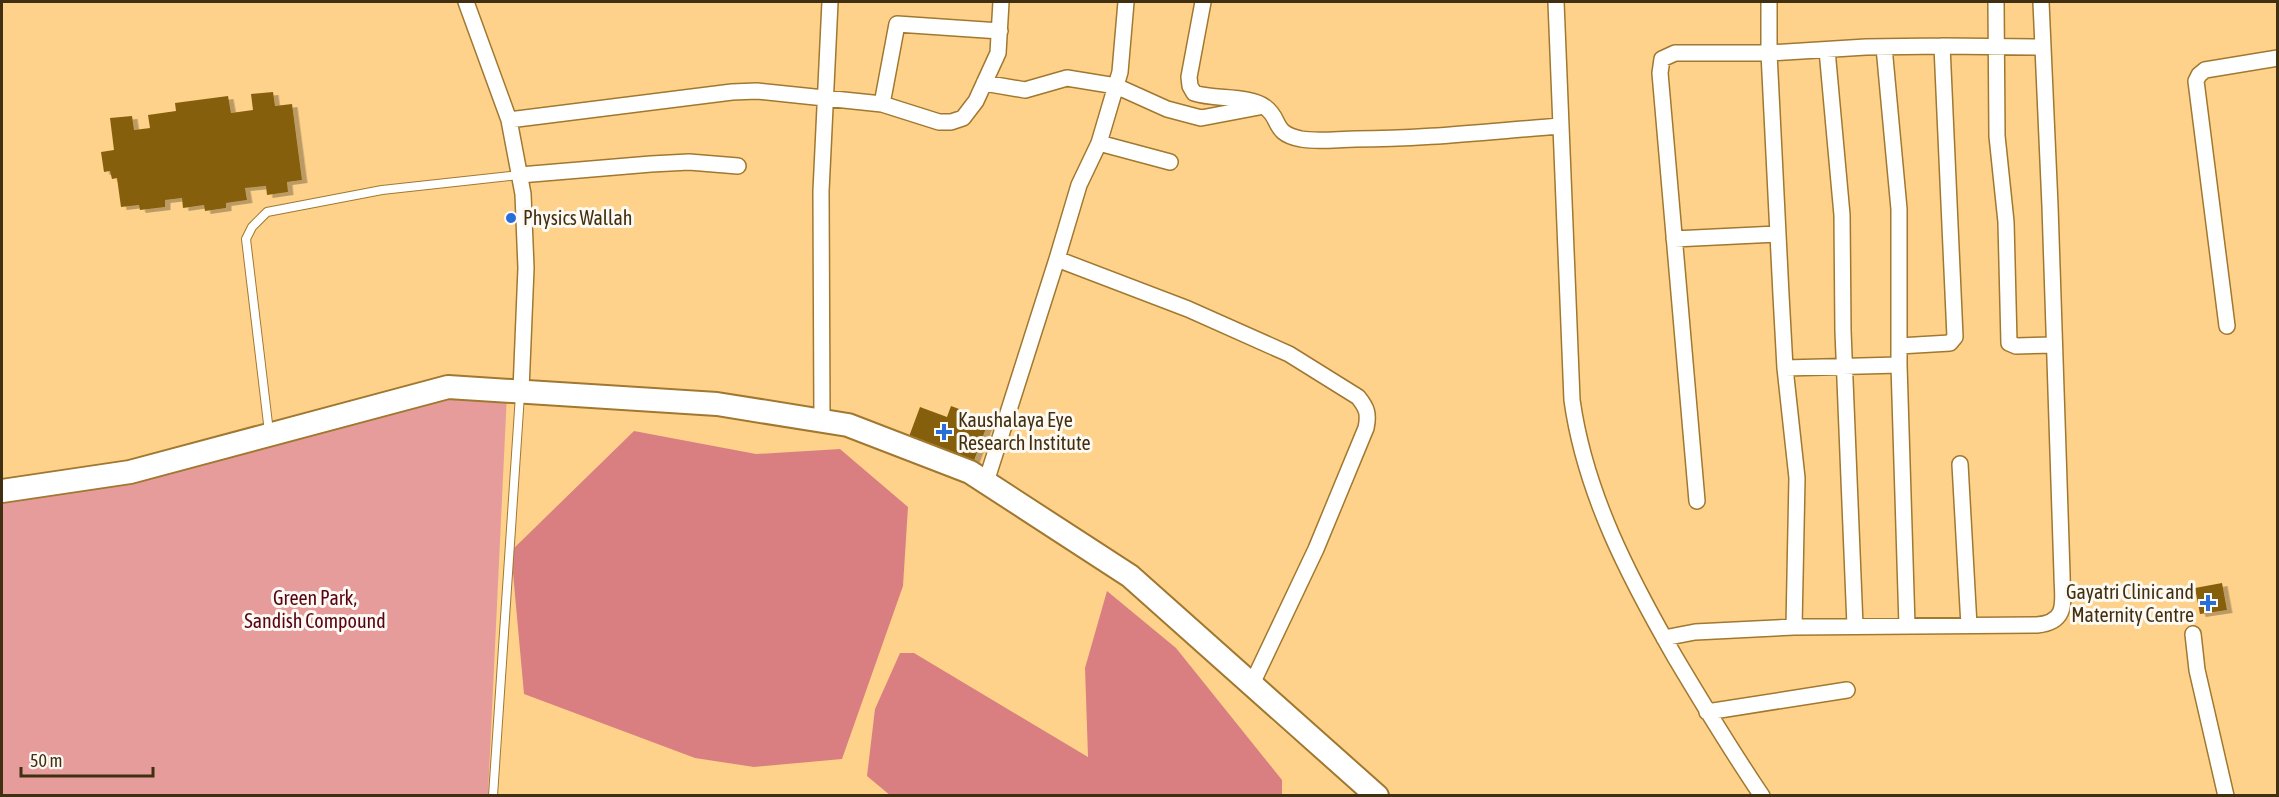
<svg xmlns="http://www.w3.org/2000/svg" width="2279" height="797" viewBox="0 0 2279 797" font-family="'Asap Condensed',sans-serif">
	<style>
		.green { fill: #e79c9c }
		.forest { fill: #da7f81 }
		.building { fill: #865f0d; filter: url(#shadow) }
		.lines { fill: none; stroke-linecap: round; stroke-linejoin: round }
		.service-casing { stroke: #a17830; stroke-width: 10 }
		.minor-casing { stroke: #a17830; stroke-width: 18 }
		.secondary-casing { stroke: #a17830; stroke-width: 26 }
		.service { stroke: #fff; stroke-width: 8 }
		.minor { stroke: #fff; stroke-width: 15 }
		.secondary { stroke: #fff; stroke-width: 22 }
		.poi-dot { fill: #276eda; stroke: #fefaf3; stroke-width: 2 }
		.labels { text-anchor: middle; stroke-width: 6; stroke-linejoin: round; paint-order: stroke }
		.poi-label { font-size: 20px; fill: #402f11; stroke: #fefaf3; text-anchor: start }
		.park-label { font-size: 20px; fill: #580314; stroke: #fefaf3 }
	</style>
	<defs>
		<filter id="shadow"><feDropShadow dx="5.5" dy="3" stdDeviation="0" flood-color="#0004"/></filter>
	</defs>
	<rect width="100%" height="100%" fill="#fed28a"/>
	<path class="green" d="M448,387L507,393L488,795L2,796V492Z"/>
	<path class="forest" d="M634,431L756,454L840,449L908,507L903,586L842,759L754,767L695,758L524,694L511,551Z
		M1107,591L1176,648L1282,780V795L891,796L867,776L875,709L900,653H914L1088,757L1085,668Z"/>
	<path class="building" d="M273,92L275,106L292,104L302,180L287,182L288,192L267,195L266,186L245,188L247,200L226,203V208L205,211L204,205L183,208L182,198L165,200V207L140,210L139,205L121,207L117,178L112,179L110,171L104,172L101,152L114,150L110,118L132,116L134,130L150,128L148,115L176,111L175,103L228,96L231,113L253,110L251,94Z
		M951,406L989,420L972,466L907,442L920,407L947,417Z
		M2222,583L2227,610L2200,614L2195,588Z"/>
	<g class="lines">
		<g class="service-casing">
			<path id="service" d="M269,432L246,239L252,227L267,212L382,190L520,175
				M493,796L520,395"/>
		</g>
		<g class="minor-casing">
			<path id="minor" d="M466,2L509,120L523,194L526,268L521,390
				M1203,2L1189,77L1190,86L1194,93C1214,100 1249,95 1265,107C1282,119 1271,133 1301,139C1318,142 1339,139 1356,139C1424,139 1493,131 1561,126
				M1556,2L1572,400C1585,493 1629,577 1675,657C1703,704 1731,750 1762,796
				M1769,2V53L1781,295L1785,368L1797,478L1794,627
				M1996,2L1997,136L2006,222L2009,343L2016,346L2054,345
				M1827,50L1842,215L1843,331L1855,626
				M984,83L1025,90L1067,78L1116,86L1167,109L1201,118L1259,107
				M882,104L897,24L1000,31
				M509,120L732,92L757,91L882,104L939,122H951L963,118L976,101L998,53L1001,2
				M1099,143L1170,162
				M520,175L651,164L689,162L738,166
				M1674,239L1777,234
				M1057,259L1188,309L1289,354L1358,397C1367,408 1369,414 1366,428L1316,549L1251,686
				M2227,326L2196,81L2199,75L2205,70L2278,58
				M1899,346L1950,343L1955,337L1942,46
				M1899,365L1907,626
				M1785,368L1899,365V209L1884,47
				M822,421L821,191L830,2
				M1960,464L1969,626
				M986,482L1057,259L1079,185L1099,143L1120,72L1126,2
				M1697,501L1660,73L1662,59L1675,53H1769L1866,47L1942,46L2043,47
				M2193,634L2197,670L2226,796
				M1664,638L1695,632L1794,627L2037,625C2070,622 2062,599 2062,574L2050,206L2041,2
				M1707,712L1847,690"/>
		</g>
		<g class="secondary-casing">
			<path id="secondary" d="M2,491L130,472L448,387L717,404L848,425L970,472L1130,576L1377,796"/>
		</g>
		<use href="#service" class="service"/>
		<use href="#minor" class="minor"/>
		<use href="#secondary" class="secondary"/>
	</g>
	<g class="poi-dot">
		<circle cx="511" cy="218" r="6"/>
		<path d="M941 423h6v6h6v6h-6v6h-6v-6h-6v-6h6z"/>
		<path d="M2205 594h6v6h6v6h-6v6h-6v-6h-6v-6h6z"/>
	</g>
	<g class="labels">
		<g class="poi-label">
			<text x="523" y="225">Physics Wallah</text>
			<text x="958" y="427">Kaushalaya Eye<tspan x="958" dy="23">Research Institute</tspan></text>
			<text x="2194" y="599" text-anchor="end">Gayatri Clinic and<tspan x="2194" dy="23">Maternity Centre</tspan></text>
		</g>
		<g class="park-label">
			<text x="315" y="605">Green Park,<tspan x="315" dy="23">Sandish Compound</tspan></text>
		</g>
	</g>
	<rect width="2279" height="797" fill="none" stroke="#402f11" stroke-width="6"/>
	<path d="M21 767v9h132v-9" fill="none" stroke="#402f11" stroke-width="3"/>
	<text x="30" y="767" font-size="18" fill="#402f11" stroke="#fefaf3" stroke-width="4.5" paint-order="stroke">50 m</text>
</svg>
